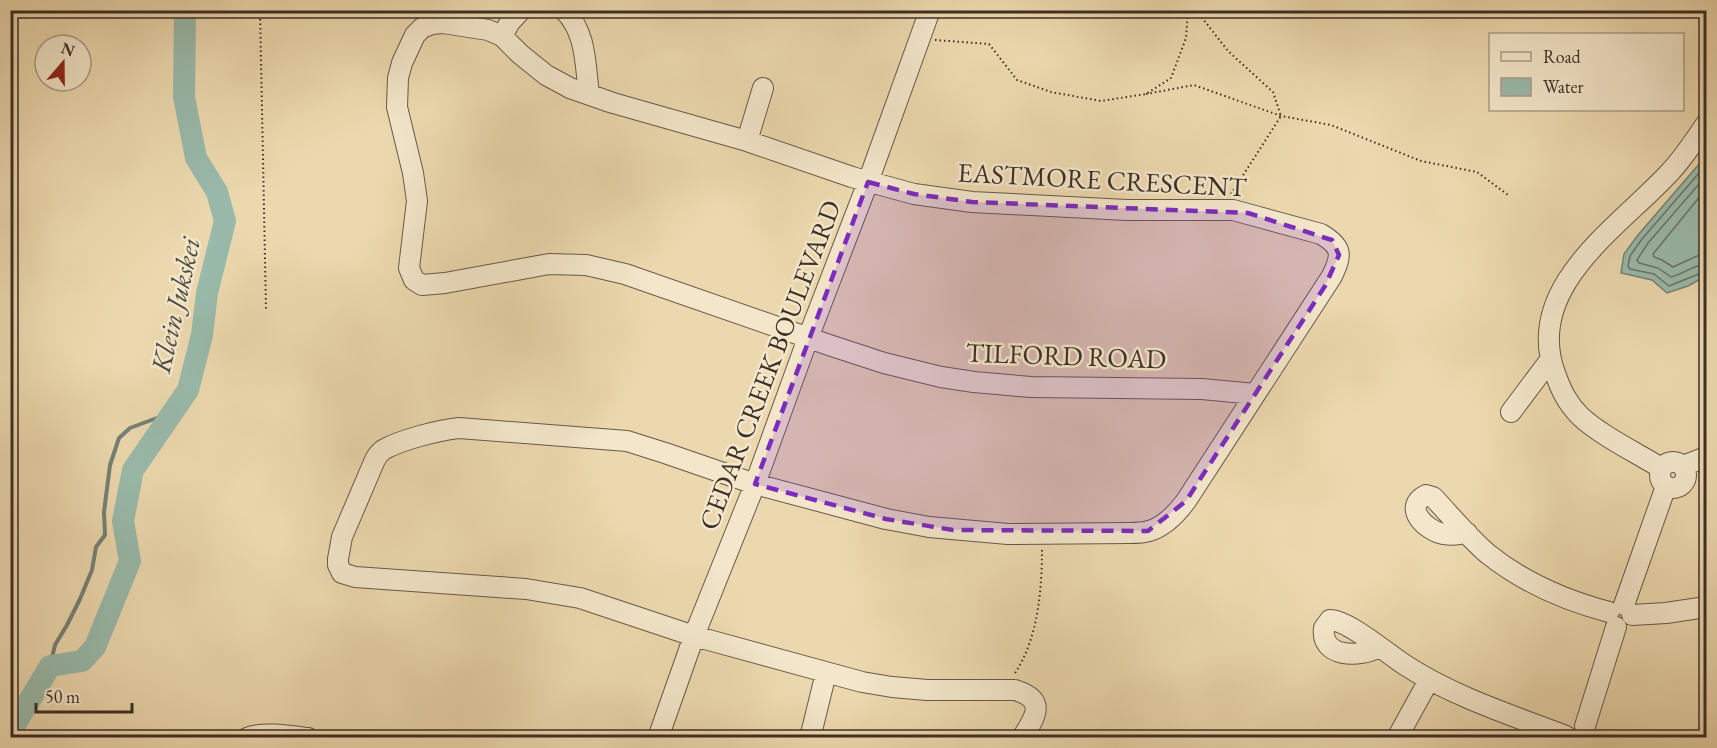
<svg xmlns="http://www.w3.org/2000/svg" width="1717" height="748" viewBox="0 0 1717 748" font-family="'EB Garamond',serif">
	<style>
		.water { fill: #99baab; stroke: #748276; stroke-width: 1.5 }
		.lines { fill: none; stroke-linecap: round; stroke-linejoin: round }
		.shore { stroke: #6a7468; stroke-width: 1.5 }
		.stream { stroke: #748276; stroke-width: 4 }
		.river { stroke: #99baab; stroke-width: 22 }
		.minor-casing { stroke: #685948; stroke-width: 22 }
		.path { stroke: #3c2f26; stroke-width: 2; stroke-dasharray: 1.5 3; stroke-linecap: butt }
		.minor { stroke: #f3e6ca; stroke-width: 20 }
		.marked { fill: #7b2cbf; fill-opacity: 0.2; stroke: #7b2cbf; stroke-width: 4.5; stroke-dasharray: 12 8; stroke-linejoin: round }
		.labels { text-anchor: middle; stroke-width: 5; stroke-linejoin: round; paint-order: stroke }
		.street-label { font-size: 27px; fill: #3c2f26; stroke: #f3e6ca }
		.water-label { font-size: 28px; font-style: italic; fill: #4f4b41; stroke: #f3e6ca }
	</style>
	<rect width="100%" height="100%" fill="#ecd8ae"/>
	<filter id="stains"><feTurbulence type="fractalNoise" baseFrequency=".00333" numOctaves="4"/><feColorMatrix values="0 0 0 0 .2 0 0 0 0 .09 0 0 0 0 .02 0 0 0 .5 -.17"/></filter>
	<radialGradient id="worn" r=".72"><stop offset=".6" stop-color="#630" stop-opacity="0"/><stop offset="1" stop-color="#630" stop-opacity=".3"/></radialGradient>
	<path class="water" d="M1706,156V276L1688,286L1667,293L1652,280L1621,273L1624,254L1638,235Z"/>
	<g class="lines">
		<path class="shore" d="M1706,165L1642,239L1630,256L1628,266L1630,269L1654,274L1669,286L1706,271
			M1706,176L1648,243L1637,260L1639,263L1658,268L1671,277C1683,274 1694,265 1706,264
			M1706,189L1653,254L1654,257L1662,260L1673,267L1697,256L1706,255"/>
		<path class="stream" d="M50,666L55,645L67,625L80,599L92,570L96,547L105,535L104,512L110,465L119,438L130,428L173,412"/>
		<path class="river" d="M10,733L50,666L82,661L95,647L130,561L123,521L133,470L188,390L202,335L207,293L225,221L217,192L196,158L184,97L185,10"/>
		<g class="minor-casing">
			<path id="minor" d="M564,10C587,33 585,65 589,94
				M502,36L510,22L521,10
				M747,141L763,88
				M1511,412L1550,360
				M1660 475a13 13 0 1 1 26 0a13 13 0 1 1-26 0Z
				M1683,466L1706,457
				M1661,468C1637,453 1600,435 1580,416C1567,403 1561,390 1555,373C1523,286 1621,226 1671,171C1684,157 1695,140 1706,124
				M1467,533C1459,534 1450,536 1443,534C1425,530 1402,507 1426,495L1433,497C1451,516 1468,537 1488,554C1523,582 1567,601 1609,612
				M1624,605L1666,486
				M1632,615L1666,613L1706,607
				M1379,647C1360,658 1320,658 1324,628L1330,620C1348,620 1388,654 1405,665C1454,697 1511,715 1566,736
				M1585,726L1616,627
				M247,738C262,731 292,736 308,738
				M658,738L694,636L755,484L808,338L868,182L930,10
				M810,738L826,673
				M1022,738C1036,716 1047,700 1015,690H927L892,687L862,682L694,636L580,598L526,589L355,577L342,573L338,565V559L342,537L374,462C376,457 379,453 383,450C400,440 439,430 459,428L627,441L665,453L755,484L886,519L929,527L1008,534L1129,533C1135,533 1143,533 1149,531C1164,527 1177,513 1186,501L1332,276C1342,255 1343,247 1321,234L1233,210H1127L972,202L914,194L852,177L747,141L613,103L570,88L546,75L520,54L502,36L488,30L443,23L432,24L422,28L415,35L402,63L398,78L397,107L413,173L417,201L409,268L414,280L422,285L445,283L549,264L586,265L625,274L829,345L884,363L941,377L974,382L1031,387L1202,389L1255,394
				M1397,738L1429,680"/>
		</g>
		<path class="path" d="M260,10L266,309
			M1196,10L1228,51L1273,92L1281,116L1231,194
			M935,40L989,44L1017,80L1051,92L1101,101L1146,94L1171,78L1186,38L1188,10
			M1146,94L1194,85L1281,116L1331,125L1421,161L1477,172L1508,195
			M1015,673C1038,639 1042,589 1042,549"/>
		<use href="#minor" class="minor"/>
	</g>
	<path class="marked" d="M868,182L914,194L972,202L1248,213L1332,240L1339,255L1325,286L1186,501L1148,531L953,530L886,519L755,484Z"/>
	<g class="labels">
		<g class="street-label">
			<text transform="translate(1102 180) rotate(3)" y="9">EASTMORE CRESCENT</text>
			<text transform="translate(1066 356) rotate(2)" y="9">TILFORD ROAD</text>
			<text transform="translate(770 365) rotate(-69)" y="9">CEDAR CREEK BOULEVARD</text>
		</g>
		<g class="water-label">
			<text transform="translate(175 305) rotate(-77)" y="10">Klein Jukskei</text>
		</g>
	</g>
	<rect width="1717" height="748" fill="none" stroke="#ecd8ae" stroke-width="36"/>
	<rect x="12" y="12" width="1693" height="724" fill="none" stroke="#3c2f26" stroke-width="3"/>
	<rect x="18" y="18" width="1681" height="712" fill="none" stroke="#3c2f26" stroke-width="1.5"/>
	<rect x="1489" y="33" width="195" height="78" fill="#f3e6ca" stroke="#aa9d88" stroke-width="1.5"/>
	<rect x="1501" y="52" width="30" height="9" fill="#f3e6ca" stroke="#aa9d88" stroke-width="1.5"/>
	<text x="1543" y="63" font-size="18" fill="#3c2f26">Road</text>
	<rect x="1501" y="78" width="30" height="18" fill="#99baab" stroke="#aa9d88" stroke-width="1.5"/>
	<text x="1543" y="93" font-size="18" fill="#3c2f26">Water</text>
	<g transform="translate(63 63) rotate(20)"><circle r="28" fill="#f3e6ca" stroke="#aa9d88" stroke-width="1.5"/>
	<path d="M0-4.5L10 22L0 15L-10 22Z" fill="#8f2418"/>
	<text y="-9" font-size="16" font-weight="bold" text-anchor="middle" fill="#3c2f26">N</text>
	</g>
	<path d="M36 703v9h96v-9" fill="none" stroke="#3c2f26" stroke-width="3"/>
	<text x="45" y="703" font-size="18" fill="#3c2f26" stroke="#f3e6ca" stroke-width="4.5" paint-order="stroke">50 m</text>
	<rect width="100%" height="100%" filter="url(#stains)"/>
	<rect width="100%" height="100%" fill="url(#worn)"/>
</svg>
